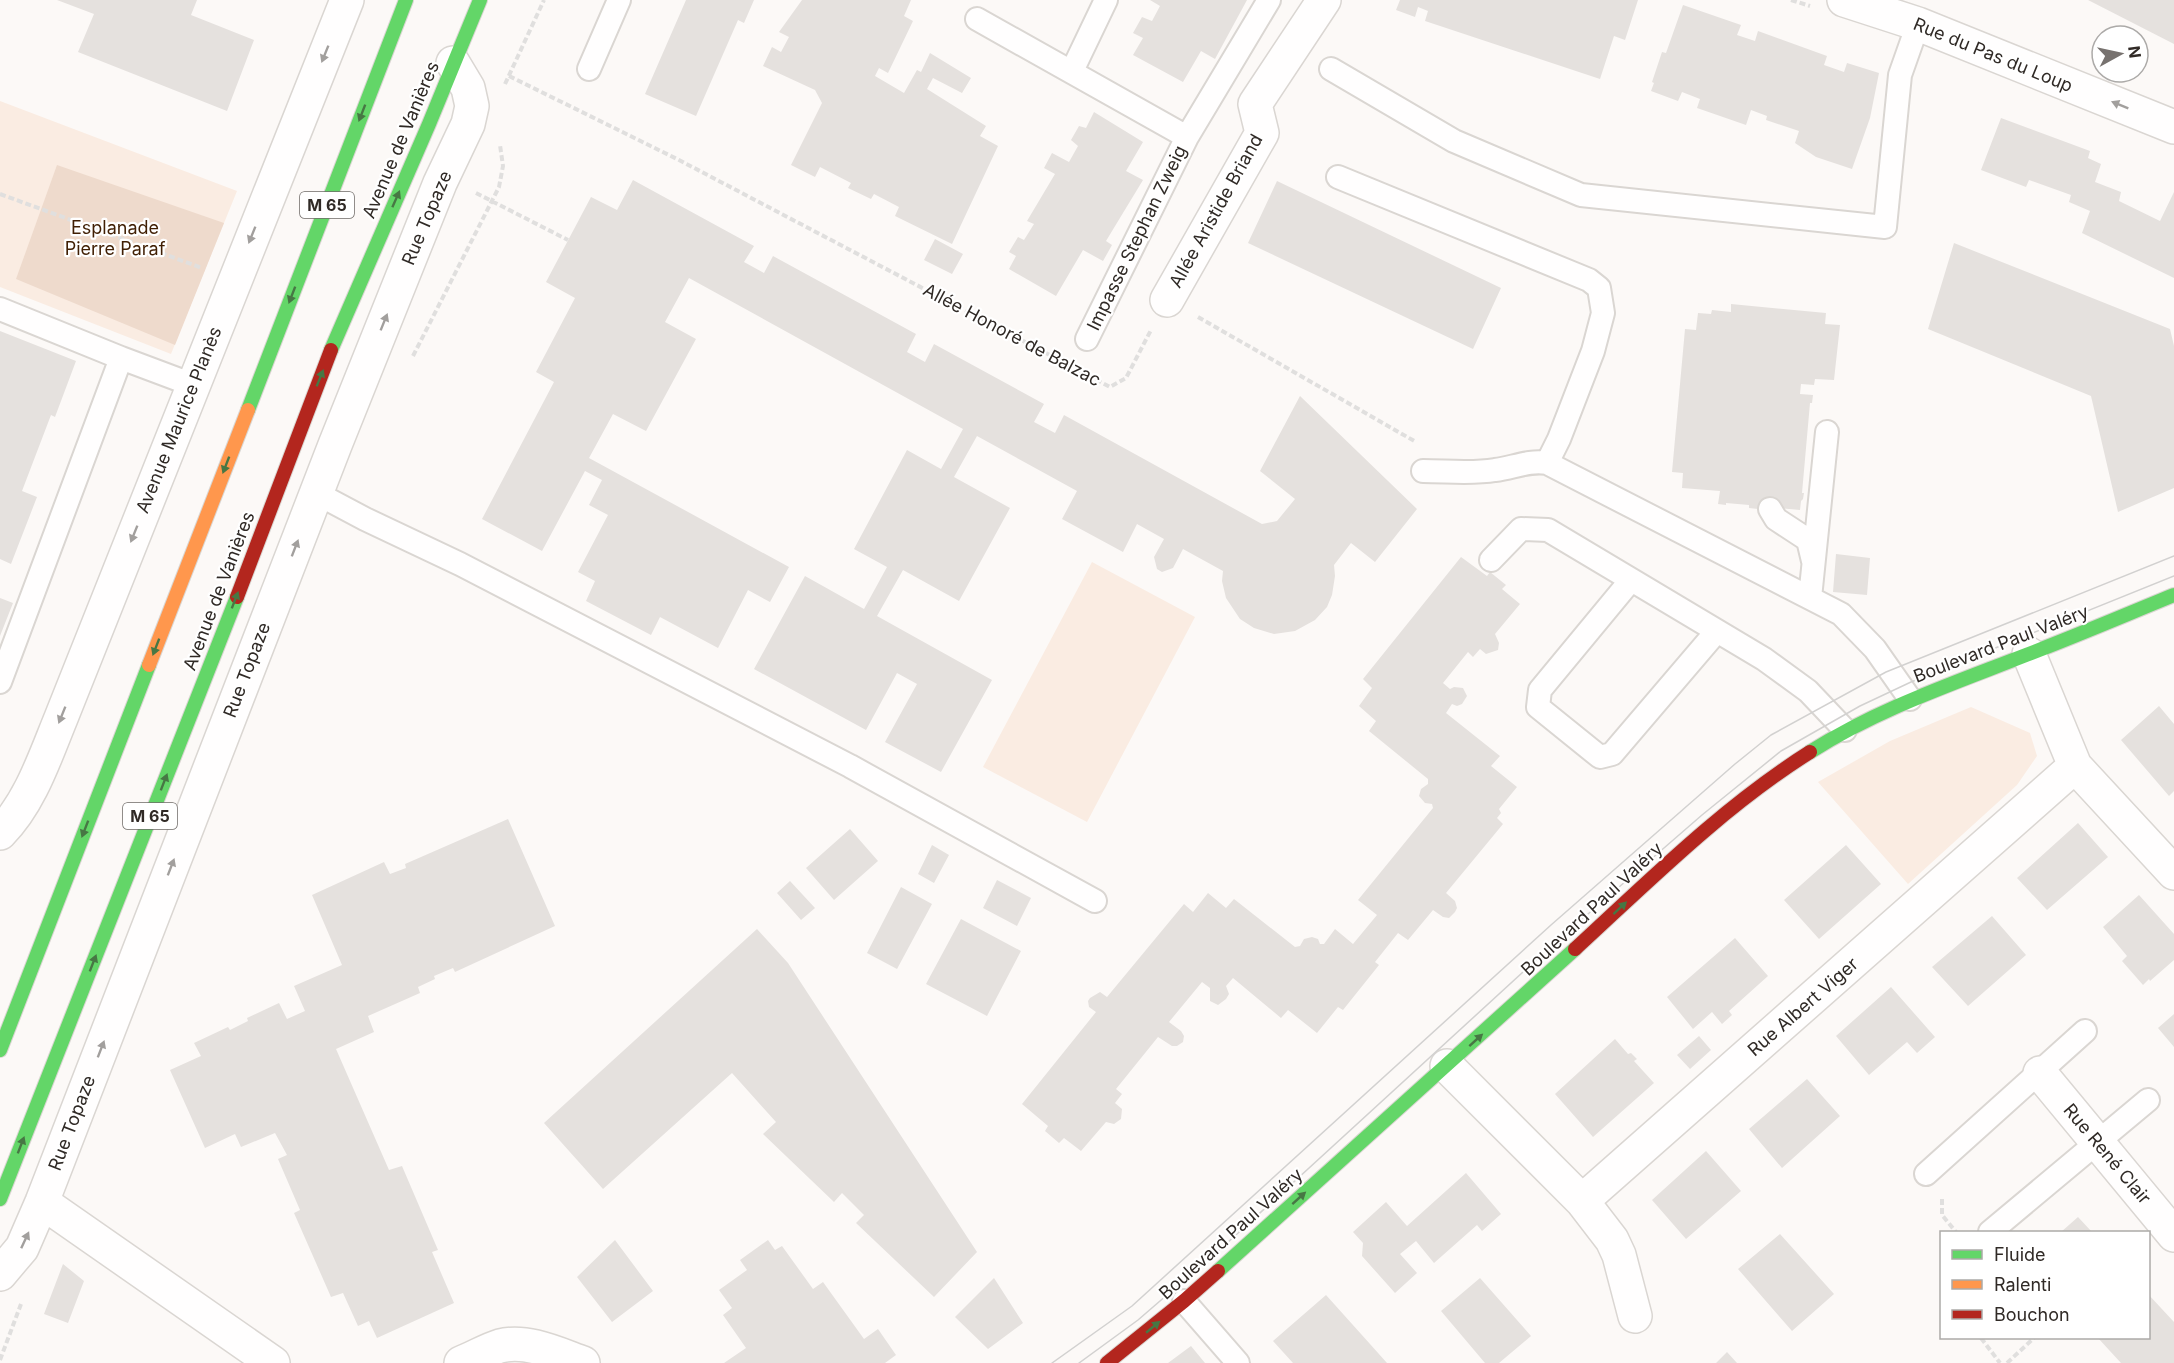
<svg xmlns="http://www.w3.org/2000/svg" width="2174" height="1363" viewBox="0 0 2174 1363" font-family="Inter,sans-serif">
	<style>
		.green { fill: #faece2 }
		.forest { fill: #eedacc }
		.building { fill: #e5e1de }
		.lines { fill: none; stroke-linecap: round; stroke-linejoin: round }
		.lane-casing { stroke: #dad6d2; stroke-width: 26 }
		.street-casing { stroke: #dad6d2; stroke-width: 36 }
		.fast-casing { stroke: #dad6d2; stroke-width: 16 }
		.slow-casing { stroke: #dad6d2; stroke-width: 16 }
		.jam-casing { stroke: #dad6d2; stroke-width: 16 }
		.path { stroke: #e0dfde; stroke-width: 4; stroke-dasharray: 6 3; stroke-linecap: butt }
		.lane { stroke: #fffefe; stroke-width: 22 }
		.street { stroke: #fffefe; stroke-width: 33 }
		.fast { stroke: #63d668; stroke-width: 14 }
		.slow { stroke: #ff974d; stroke-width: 14 }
		.jam { stroke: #b3261e; stroke-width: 14 }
		.tram { stroke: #d2d1d0; stroke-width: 1.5 }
		.oneway { fill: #a29f9d }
		.oneway2 { fill: #477744 }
		.labels { text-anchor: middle; stroke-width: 4.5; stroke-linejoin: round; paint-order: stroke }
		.shield { fill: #fff; stroke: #6e6a67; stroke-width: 1.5 }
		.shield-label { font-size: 16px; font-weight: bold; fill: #302a26 }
		.street-label { font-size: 18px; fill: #302a26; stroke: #fff }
		.park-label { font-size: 18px; fill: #401f04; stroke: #fff }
	</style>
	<rect width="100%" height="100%" fill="#fcf9f7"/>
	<path class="green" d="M0,101L237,191L171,354L0,287Z
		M1092,562L1195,617L1087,822L983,767Z
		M1971,707L2030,733L2037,756L2017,785L1908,884L1818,782L1890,741Z"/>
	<path class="forest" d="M57,165L224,223L175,345L16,279Z"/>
	<path class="building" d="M57,0H197L191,15L254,40L227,111L78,52L94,14Z
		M686,0H754L744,23L738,20L696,116L645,94Z
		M802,0H911L904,16L913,21L888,73L879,68L875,76L904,93L917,70L921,72L930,53L971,78L962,93L933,78L927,89L986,126L980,136L998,146L952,244L895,216L899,207L874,194L871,199L848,188L851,183L820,167L815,177L791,165L822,103L815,90L763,66L772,47L781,52L789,37L779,32Z
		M1150,0H1247L1215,59L1201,51L1183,82L1133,55L1143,38L1133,33L1142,17L1152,21L1160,6Z
		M1400,0H1638L1625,40L1614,36L1600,79L1425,21L1428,11L1418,7L1415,17L1396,10Z
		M2088,0H2174V44Z
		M1683,5L1741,25L1737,35L1755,41L1758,31L1827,56L1824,65L1844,72L1847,63L1879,73L1870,118L1852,169L1816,157L1795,143L1799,131L1766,120L1767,116L1751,110L1746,125L1697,108L1700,99L1682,92L1678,101L1651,91L1654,83L1652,82L1662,52L1666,53Z
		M1094,112L1143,142L1126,171L1143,180L1106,241L1112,245L1103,261L1083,250L1056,296L1009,269L1016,256L1009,252L1018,237L1024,240L1034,224L1027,221L1055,174L1044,168L1052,153L1069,162L1078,146L1071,140L1079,126L1086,128Z
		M2001,118L2090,151L2088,158L2101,164L2095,182L2121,192L2119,201L2160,221L2174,192V278L2082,233L2090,211L2069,202L2071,195L2029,180L2026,187L1981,170Z
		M633,180L754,246L744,262L764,273L773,256L916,334L907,352L925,362L934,344L1044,404L1034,422L1055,433L1064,415L1262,524L1277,521L1295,499L1260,471L1300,396L1417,509L1375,562L1351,543L1334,565L1335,576L1332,595L1327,607L1315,620L1295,631L1274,634L1254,628L1240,619L1226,598L1222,581L1223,571L1183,549L1173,568L1162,572L1157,569L1154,557L1164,539L1137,524L1123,552L1062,519L1077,491L977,436L954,477L1010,508L959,601L903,570L877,616L992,680L941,772L885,742L917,684L897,673L866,730L754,669L805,576L864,609L887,567L854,549L907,450L941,469L963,429L689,278L665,322L696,339L646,431L613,414L589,458L789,567L770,602L748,590L718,648L660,617L651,635L586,601L595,581L578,572L608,515L589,505L602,480L585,471L542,551L482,519L554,382L536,372L575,298L546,282L591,197L617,210Z
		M1277,181L1501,288L1473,349L1248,243Z
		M935,239L963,254L952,274L924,260Z
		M1954,243L2170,329L2174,346V488L2118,512L2091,396L1928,329Z
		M1731,304L1826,313L1825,324L1840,325L1834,380L1815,379L1814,385L1801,384L1800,394L1813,395L1812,403H1810L1802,493H1804L1803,499L1801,501L1800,510L1758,506V509L1749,508V505L1726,503V505L1718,504L1720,491L1682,488L1683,473L1672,472L1685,329L1696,330L1698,313L1711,314L1712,310L1731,312Z
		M0,331L76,361L55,417L51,415L22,491L37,497L11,564L0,559Z
		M1836,554L1870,558L1867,595L1833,592Z
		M1461,557L1487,576L1490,572L1506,585L1502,589L1520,604L1495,634L1499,643L1498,650L1486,654L1480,649L1473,657L1468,652L1443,683L1450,689L1454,687L1463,688L1467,696L1462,704L1457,706L1452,704L1446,713L1500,756L1491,766L1517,787L1499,809L1501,813L1497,818L1503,824L1446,893L1455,901L1457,908L1455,912L1449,918L1443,917L1433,910L1408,940L1398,933L1375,962L1379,965L1343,1010L1338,1007L1317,1033L1288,1010L1281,1018L1233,978L1226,986L1229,994L1226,999L1218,1005L1210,1001V988L1202,982L1169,1022L1181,1031L1184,1036L1183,1042L1177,1046H1172L1158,1037L1116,1089L1122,1094L1115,1103L1122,1109L1121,1119L1114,1124L1106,1122L1081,1151L1064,1138L1059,1143L1045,1131L1048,1126L1022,1104L1096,1012L1089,1007L1088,1001L1090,998L1100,992L1107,997L1184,904L1193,912L1208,893L1226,908L1234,899L1295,947L1300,946L1304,939L1312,937L1318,939L1320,944H1324L1335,929L1353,944L1377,915L1358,900L1433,808L1432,804L1425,803L1419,796L1421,789L1428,784V779L1369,731L1376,721L1359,706L1372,688L1363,679Z
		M0,598L13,603L0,636Z
		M2159,706L2174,724V791L2169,796L2121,740Z
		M508,819L555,926L455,972L453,968L434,976L435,979L418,987L420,993L368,1016L374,1032L336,1049L389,1170L402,1166L438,1250L432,1252L454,1303L377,1338L369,1321L358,1326L343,1293L331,1297L294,1213L300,1210L278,1159L287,1155L275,1133L241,1147L235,1134L205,1148L170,1070L201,1056L194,1043L228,1027L230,1030L248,1021L247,1018L279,1003L287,1019L305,1011L294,986L342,965L312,895L384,862L390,874L406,868L405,864Z
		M2078,823L2108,857L2047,910L2017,878Z
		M850,829L878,861L834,900L806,868Z
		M932,845L949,855L934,883L918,874Z
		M1846,845L1881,884L1819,939L1784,900Z
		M997,880L1031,898L1017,926L983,908Z
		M790,881L815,908L801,920L777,893Z
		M901,887L932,904L897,969L867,953Z
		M2139,895L2174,934V960L2150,981L2149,979L2143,985L2122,961L2127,956L2103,927Z
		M1992,916L2026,955L1968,1006L1932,967Z
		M961,919L1021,951L987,1016L926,984Z
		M757,929L788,963L977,1252L934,1297L856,1223L864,1215L842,1193L834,1202L763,1134L776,1122L732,1073L603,1189L544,1123Z
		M1735,938L1768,976L1729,1011L1732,1015L1722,1024L1712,1012L1693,1029L1667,997Z
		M1891,987L1935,1037L1917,1053L1907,1042L1869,1075L1836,1036Z
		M2174,1014V1047L2158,1028Z
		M1699,1036L1711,1050L1690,1069L1677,1055Z
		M1615,1039L1628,1054L1631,1053L1637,1059L1634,1061L1654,1083L1593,1137L1555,1094Z
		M1807,1079L1840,1116L1782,1168L1749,1129Z
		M1706,1151L1741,1191L1686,1239L1652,1200Z
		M1466,1173L1501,1214L1482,1231L1477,1225L1434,1263L1416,1241L1400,1254L1417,1273L1395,1293L1362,1256L1363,1243L1353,1232L1386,1202L1407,1226Z
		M2078,1217L2092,1232H2061Z
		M1780,1234L1834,1294L1792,1331L1738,1269Z
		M615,1240L653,1291L612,1322L577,1277Z
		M768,1240L775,1250L782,1246L813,1289L823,1282L864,1339L878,1329L896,1355L885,1363H724L746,1348L723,1315L732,1308L719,1290L747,1270L740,1260Z
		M63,1264L84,1281L68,1323L44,1314Z
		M994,1278L1023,1323L988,1349L955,1317Z
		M1480,1278L1531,1336L1499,1363H1485L1441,1311Z
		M2148,1294L2174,1322V1363H2121L2098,1338H2148Z
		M1326,1295L1370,1344L1387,1363H1293L1273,1341Z
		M1191,1346L1205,1363H1168Z
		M1727,1352L1737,1363H1716Z"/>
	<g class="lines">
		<g class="lane-casing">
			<path id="lane" d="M977,19L1187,137
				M589,69L619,0
				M1331,69L1454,141L1581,195L1885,227L1900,75L1918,24
				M1072,71L1106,0
				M1338,177L1589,280L1599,288L1603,313L1593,351L1559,439L1547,463
				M0,309L121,358L0,682
				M1087,339L1187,137L1269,0
				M121,358L193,385
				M1423,471C1447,471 1472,474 1495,470C1513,468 1528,460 1547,463L1841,614L1875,649L1910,699
				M316,493L365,519L460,564L850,766L1095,901
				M1770,509L1776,519L1808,540L1813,561
				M1491,560L1521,529L1548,530L1764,659L1808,691L1845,730
				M1631,580L1540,690L1538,707L1600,757L1612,754L1717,631
				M1810,598L1827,432
				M1926,1174L2085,1031
				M1990,1232L2148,1100
				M1184,1301L1238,1363"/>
		</g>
		<g class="street-casing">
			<path id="street" d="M1844,0L1918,24L2174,127
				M1167,300L1262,133L1255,104L1324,0
				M2029,654L2075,766L2174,873
				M0,833C30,803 45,757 61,718L347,0
				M1447,1066L1582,1201L1612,1240L1619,1255L1635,1316
				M2040,1073L2174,1235
				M1582,1201L2075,766
				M42,1202L273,1363
				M0,1274L22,1248L42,1202L335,445L440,183L468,124L472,106L468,88L453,63
				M461,1363C474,1358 487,1350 500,1346C527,1339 558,1354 583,1363"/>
		</g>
		<g class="fast-casing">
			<path id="fast" d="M331,350L429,124L480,0
				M248,410L406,0
				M1810,752C1878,709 1952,684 2026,655C2076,636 2125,615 2174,595
				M0,1050L149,665
				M0,1199L237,597
				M1218,1271L1575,949"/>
		</g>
		<g class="slow-casing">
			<path id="slow" d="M149,665L248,410"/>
		</g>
		<g class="jam-casing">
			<path id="jam" d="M237,597L331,350
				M1575,949C1650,880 1723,807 1810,752
				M1107,1363L1184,1301L1218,1271"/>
		</g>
		<path class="path" d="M1791,0L1810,6
			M509,76L679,160L1065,363
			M505,84L544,0
			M476,193L568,240
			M0,194L202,268
			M1198,317L1416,442
			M413,356L499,187L503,166L500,145
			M1080,371L1110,387L1126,378L1151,330
			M1942,1199V1215L1956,1232
			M1981,1338L2000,1363
			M0,1360L21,1304
			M2007,1363L2034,1338"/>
		<use href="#lane" class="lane"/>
		<use href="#street" class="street"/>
		<use href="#fast" class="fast"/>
		<use href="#slow" class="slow"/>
		<use href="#jam" class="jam"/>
		<path class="tram" d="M1052,1363L1132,1306L1551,925L1735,764L1771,735L1886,672L2174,556
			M1079,1363L1138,1320L1226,1244L1558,940L1702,815L1781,751L1860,706L1911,682L2174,576"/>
	</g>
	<defs><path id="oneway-solid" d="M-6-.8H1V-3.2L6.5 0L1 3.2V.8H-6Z" transform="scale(1.5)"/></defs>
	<g class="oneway">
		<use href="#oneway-solid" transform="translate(325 54) rotate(112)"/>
		<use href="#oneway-solid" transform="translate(2120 105) rotate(-158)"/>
		<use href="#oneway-solid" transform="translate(252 235) rotate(112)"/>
		<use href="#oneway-solid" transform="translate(384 322) rotate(-68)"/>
		<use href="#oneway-solid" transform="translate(134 534) rotate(112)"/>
		<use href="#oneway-solid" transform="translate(295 548) rotate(-69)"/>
		<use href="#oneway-solid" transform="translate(62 715) rotate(112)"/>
		<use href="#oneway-solid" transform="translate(171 867) rotate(-69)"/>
		<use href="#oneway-solid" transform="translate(101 1049) rotate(-69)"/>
		<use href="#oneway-solid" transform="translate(25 1240) rotate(-65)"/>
	</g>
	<g class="oneway2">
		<use href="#oneway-solid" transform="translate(362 113) rotate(111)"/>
		<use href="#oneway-solid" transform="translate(396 199) rotate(-66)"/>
		<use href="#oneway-solid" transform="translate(292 295) rotate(111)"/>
		<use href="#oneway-solid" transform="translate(320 378) rotate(-68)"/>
		<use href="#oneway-solid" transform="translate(226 465) rotate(111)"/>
		<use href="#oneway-solid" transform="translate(235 600) rotate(-69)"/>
		<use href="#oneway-solid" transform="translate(156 647) rotate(111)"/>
		<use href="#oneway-solid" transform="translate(164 782) rotate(-69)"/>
		<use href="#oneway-solid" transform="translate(85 829) rotate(111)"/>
		<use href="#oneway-solid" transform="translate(1620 908) rotate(-43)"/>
		<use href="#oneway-solid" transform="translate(93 963) rotate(-69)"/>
		<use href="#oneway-solid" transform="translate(1476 1040) rotate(-42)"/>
		<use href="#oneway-solid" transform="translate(21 1145) rotate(-69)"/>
		<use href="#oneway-solid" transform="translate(1299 1198) rotate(-42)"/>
		<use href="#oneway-solid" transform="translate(1153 1327) rotate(-40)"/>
	</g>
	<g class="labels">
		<g class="shield">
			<rect x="300" y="192" width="54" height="26" rx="4.5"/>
			<rect x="123" y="803" width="54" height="26" rx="4.5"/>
		</g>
		<g class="shield-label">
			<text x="327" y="211">M 65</text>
			<text x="150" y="822">M 65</text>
		</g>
		<g class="street-label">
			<text transform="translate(1993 55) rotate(22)" y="6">Rue du Pas du Loup</text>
			<text transform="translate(401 140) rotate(-67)" y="6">Avenue de Vanières</text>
			<text transform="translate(1216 211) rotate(-61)" y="6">Allée Aristide Briand</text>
			<text transform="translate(427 218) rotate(-67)" y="6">Rue Topaze</text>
			<text transform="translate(1137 238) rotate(-64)" y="6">Impasse Stephan Zweig</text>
			<text transform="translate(1012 335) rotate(28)" y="6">Allée Honoré de Balzac</text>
			<text transform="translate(179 420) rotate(-68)" y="6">Avenue Maurice Planès</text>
			<text transform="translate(219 591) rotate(-69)" y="6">Avenue de Vanières</text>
			<text transform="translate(2001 644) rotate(-21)" y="6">Boulevard Paul Valéry</text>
			<text transform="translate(247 670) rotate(-69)" y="6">Rue Topaze</text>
			<text transform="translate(1592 909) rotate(-43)" y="6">Boulevard Paul Valéry</text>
			<text transform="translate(1803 1007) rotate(-41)" y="6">Rue Albert Viger</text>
			<text transform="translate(72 1123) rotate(-69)" y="6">Rue Topaze</text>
			<text transform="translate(2107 1154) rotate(50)" y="6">Rue René Clair</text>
			<text transform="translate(1231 1234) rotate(-42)" y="6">Boulevard Paul Valéry</text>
		</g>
		<g class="park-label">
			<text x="115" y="234">Esplanade<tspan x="115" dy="21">Pierre Paraf</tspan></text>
		</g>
	</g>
	<rect x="1940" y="1231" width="210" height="108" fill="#ffffff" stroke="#acaaa8" stroke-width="1.5"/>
	<rect x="1952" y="1250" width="30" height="9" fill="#63d668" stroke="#acaaa8" stroke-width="1.5"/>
	<text x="1994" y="1261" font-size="18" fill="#302a26">Fluide</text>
	<rect x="1952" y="1280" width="30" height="9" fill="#ff974d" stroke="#acaaa8" stroke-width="1.5"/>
	<text x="1994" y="1291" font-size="18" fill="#302a26">Ralenti</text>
	<rect x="1952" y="1310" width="30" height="9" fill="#b3261e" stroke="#acaaa8" stroke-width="1.5"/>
	<text x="1994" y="1321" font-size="18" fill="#302a26">Bouchon</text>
	<g transform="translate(2120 54) rotate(82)"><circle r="28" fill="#ffffff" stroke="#acaaa8" stroke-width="1.5"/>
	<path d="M0-4.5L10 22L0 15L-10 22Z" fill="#77726f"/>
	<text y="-9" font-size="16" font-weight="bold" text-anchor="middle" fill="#302a26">N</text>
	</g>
</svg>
